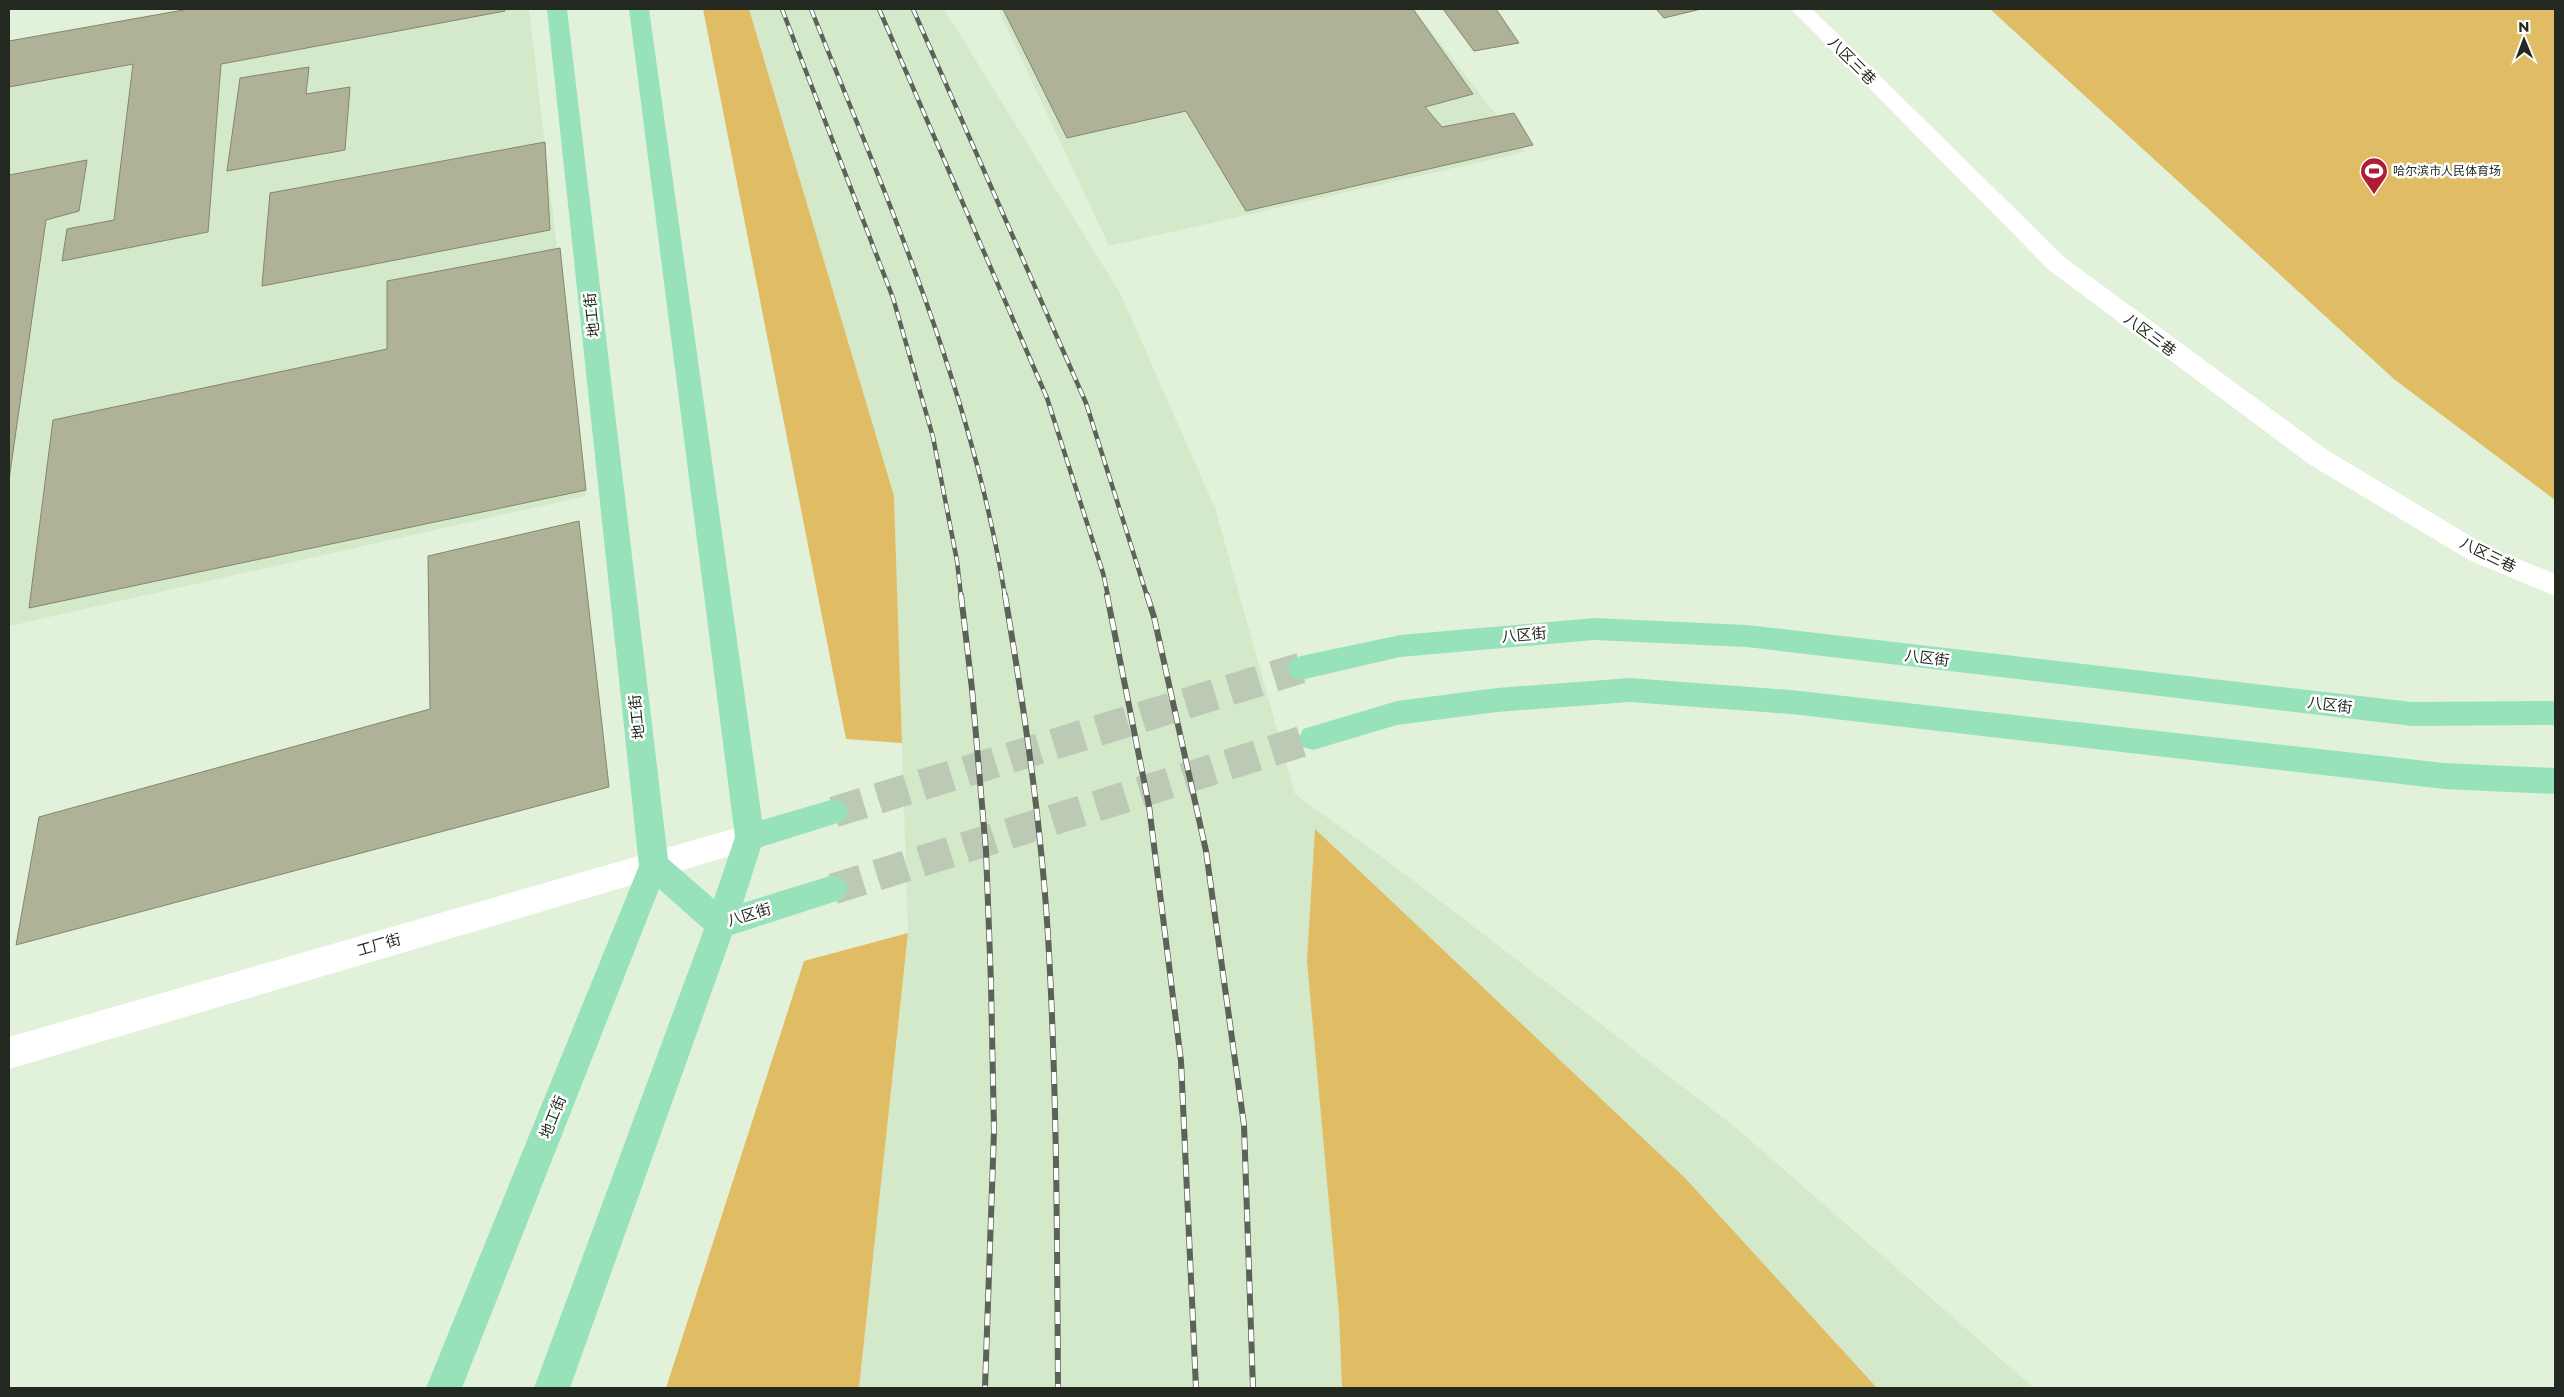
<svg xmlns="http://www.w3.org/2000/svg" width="2564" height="1397" viewBox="0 0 2564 1397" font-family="Montserrat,'Noto Sans SC',sans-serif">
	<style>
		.built { fill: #d4e8ca }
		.green { fill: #e0bd64 }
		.building { fill: #b0b298; stroke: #84866d }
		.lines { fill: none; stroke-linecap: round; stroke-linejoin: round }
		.major-tunnel { stroke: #bccab5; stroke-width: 31; stroke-dasharray: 31 15; stroke-linecap: butt }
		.minor { fill: #fff; fill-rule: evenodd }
		.major { fill: #97e2bb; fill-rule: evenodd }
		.rail-far1-casing { stroke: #5a6356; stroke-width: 4.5 }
		.rail-casing { stroke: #5a6356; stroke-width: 6 }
		.rail-far1 { stroke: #fff; stroke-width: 3; stroke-dasharray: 9; stroke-linecap: butt }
		.rail { stroke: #fff; stroke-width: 4.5; stroke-dasharray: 12; stroke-linecap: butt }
		.labels { text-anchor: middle; stroke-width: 5; stroke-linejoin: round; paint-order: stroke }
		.far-poi-label { font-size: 12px; fill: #232920; stroke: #fff; text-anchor: start }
		.street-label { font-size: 15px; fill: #232920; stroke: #fff }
	</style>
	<rect width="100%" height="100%" fill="#e2f2da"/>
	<path class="built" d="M190,9H529L586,496L9,626V446L29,303L9,306V42Z
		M749,9H944L1120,293L1215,508L1295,794L1401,871L1735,1127L2034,1388H859L908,933L894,496Z
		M998,9H1414L1525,152L1109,246Z"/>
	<path class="green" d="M703,9H749L894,496L902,743L846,739Z
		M1990,9H2555V500L2395,380Z
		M1315,829L1685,1178L1877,1388H1342L1339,1313L1307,961Z
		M908,933L859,1388H666L804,961Z"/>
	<path class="building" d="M189,9H504L505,11L221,64L208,232L62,261L67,229L114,220L133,64L9,87V41Z
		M1003,9H1413L1473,94L1425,107L1442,127L1514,113L1533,145L1246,211L1186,111L1067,138Z
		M1443,9H1496L1519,43L1474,51Z
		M1656,9H1701L1664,18Z
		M309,67L306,94L350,87L345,150L227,171L240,78Z
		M545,142L550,230L262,286L270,193Z
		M87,160L79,211L46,220L9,480V175Z
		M560,248L586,490L29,608L53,420L387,349V281Z
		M579,521L609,787L16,945L39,817L430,709L428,556Z"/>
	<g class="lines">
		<path class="major-tunnel" d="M834,812L1301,668
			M833,889L1313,738"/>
		<path class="minor" d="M1791,9H1812L2065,258L2327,450L2487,546L2555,574V596L2469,560L2309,464L2049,270Z
			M750,824L760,828L765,837L760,846L750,850L9,1069V1037Z"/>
		<path class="major" d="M547,9H567L668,859L714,899L735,837L629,9H649L762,820L834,799L844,803L848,812L844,821L761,847L743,903L833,875L843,879L848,889L843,899L732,935L570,1388H534L704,929L659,889L462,1388H426L639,866Z
			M1594,618L1747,625L2412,702L2555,701V725L2412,726L1747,647L1594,640L1400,657L1301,680L1291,676L1287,668L1291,660L1301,656L1400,635Z
			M1630,678L1791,690L2444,763L2555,768V794L2444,789L1791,714L1630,702L1497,712L1397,725L1313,750L1303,747L1299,738L1303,729L1397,701L1497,688Z"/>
		<g class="rail-far1-casing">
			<path id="rail-far1" d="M782,9L893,298L933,437L957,561L961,596
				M811,9C888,201 972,391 1005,596
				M879,9L1047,398L1103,573L1108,596
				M913,9L1086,403L1147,596"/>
		</g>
		<g class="rail-casing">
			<path id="rail" d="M961,595L972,689L986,851L991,983L994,1131L985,1388
				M1005,595C1024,708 1041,822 1048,936C1057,1087 1057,1237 1058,1388
				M1107,595L1149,806L1181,1061L1196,1388
				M1147,595L1154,617L1206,851L1244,1125L1253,1388"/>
		</g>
		<use href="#rail-far1" class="rail-far1"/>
		<use href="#rail" class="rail"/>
	</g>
	<defs>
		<g id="stadium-pin" transform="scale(1.4375)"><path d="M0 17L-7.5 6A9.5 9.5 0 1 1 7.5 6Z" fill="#b01c33" stroke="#fff"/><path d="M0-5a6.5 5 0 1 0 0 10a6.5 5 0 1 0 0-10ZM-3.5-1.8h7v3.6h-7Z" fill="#fff"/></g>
	</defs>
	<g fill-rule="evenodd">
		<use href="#stadium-pin" x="2374" y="171"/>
	</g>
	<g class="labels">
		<g class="far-poi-label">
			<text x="2393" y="175">哈尔滨市人民体育场</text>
		</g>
		<g class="street-label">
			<text transform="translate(1852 61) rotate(45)" y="5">八区三巷</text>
			<text transform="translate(592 315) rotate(-96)" y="5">地工街</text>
			<text transform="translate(2150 335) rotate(37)" y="5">八区三巷</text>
			<text transform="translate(2488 555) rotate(26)" y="5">八区三巷</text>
			<text transform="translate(1524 635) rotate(-5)" y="5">八区街</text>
			<text transform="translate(1927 658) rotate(7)" y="5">八区街</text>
			<text transform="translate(2330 705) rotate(7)" y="5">八区街</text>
			<text transform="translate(637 717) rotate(-96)" y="5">地工街</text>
			<text transform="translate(749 915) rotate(-17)" y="5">八区街</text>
			<text transform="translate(379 945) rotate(-16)" y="5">工厂街</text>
			<text transform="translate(553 1117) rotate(-68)" y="5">地工街</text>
		</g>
	</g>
	<rect width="2564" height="1397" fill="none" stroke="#232920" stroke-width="20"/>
	<g transform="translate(2524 40) rotate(359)" stroke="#ffffff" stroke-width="4" paint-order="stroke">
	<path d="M0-4L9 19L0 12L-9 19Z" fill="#232920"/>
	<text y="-8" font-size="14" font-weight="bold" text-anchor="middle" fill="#232920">N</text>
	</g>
</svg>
